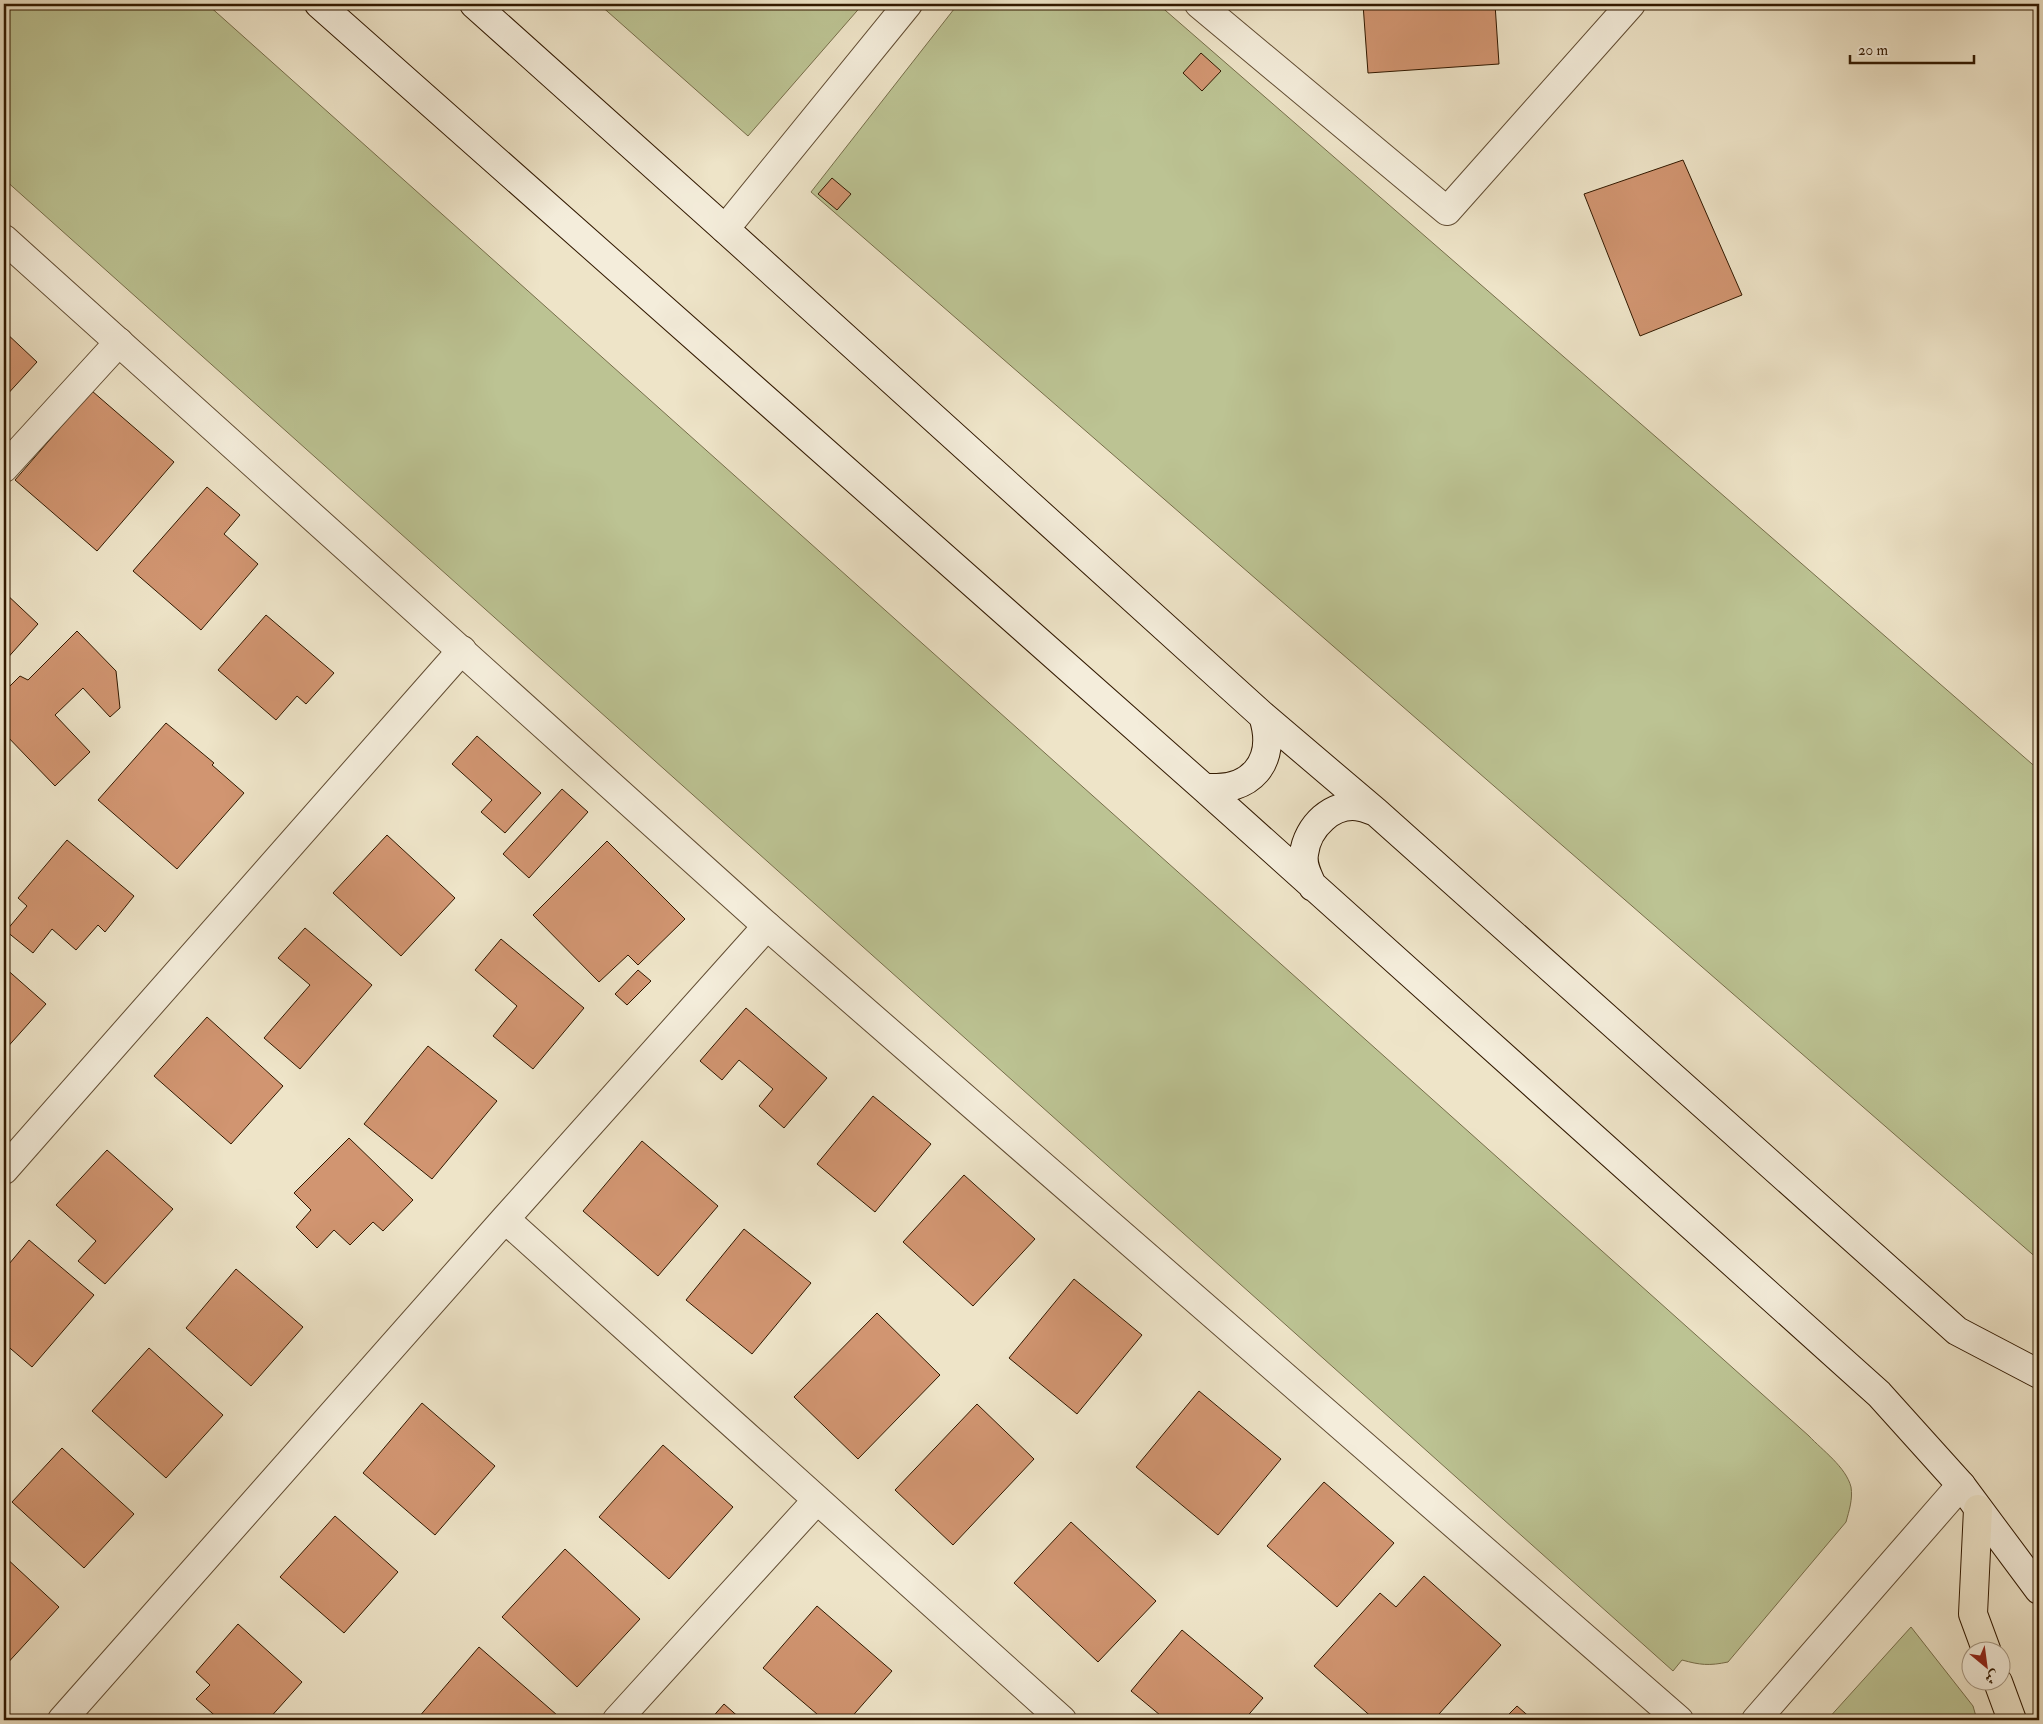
<svg xmlns="http://www.w3.org/2000/svg" width="2043" height="1724" viewBox="0 0 2043 1724" font-family="'IM FELL Double Pica',Amiri,serif">
	<style>
		.green { fill: #bcc393; stroke: #776e4a }
		.building { fill: #d19571; stroke: #321900 }
		.lines { fill: none; stroke-linecap: round; stroke-linejoin: round }
		.minor-casing { stroke: #614c32; stroke-width: 30 }
		.tertiary-casing { stroke: #614c32; stroke-width: 30 }
		.secondary-casing { stroke: #321900; stroke-width: 30 }
		.trunk-casing { stroke: #321900; stroke-width: 30 }
		.minor { stroke: #f4eddb; stroke-width: 28 }
		.tertiary { stroke: #f4eddb; stroke-width: 28 }
		.secondary { stroke: #f4eddb; stroke-width: 28 }
		.trunk { stroke: #eee4c8; stroke-width: 28 }
	</style>
	<rect width="100%" height="100%" fill="#eee4c8"/>
	<filter id="stains"><feTurbulence type="fractalNoise" baseFrequency=".004" numOctaves="4"/><feColorMatrix values="0 0 0 0 .2 0 0 0 0 .09 0 0 0 0 .02 0 0 0 .5 -.17"/></filter>
	<radialGradient id="worn" r=".72"><stop offset=".6" stop-color="#630" stop-opacity="0"/><stop offset="1" stop-color="#630" stop-opacity=".3"/></radialGradient>
	<path class="green" d="M4,4H207L1809,1436C1822,1450 1846,1467 1851,1487C1853,1499 1849,1511 1846,1522L1728,1662C1709,1666 1700,1665 1682,1660L1673,1671L4,179Z
		M599,4H863L748,136Z
		M958,4H1158L2039,770V1260L811,192Z
		M1911,1627L1973,1706L1977,1720H1827Z"/>
	<path class="building" d="M1363,4H1495L1499,64L1368,73Z
		M1201,53L1221,71L1202,91L1183,73Z
		M1683,160L1742,295L1640,336L1584,194Z
		M832,178L851,194L837,210L818,194Z
		M4,331L37,362L4,398Z
		M92,391L174,462L97,551L15,480Z
		M207,487L240,515L224,534L258,564L201,630L133,571Z
		M4,592L38,624L4,662Z
		M266,615L334,673L306,704L297,696L276,720L218,670Z
		M77,631L116,671L120,708L110,717L83,688L55,715L90,752L55,786L4,733V692L20,676L28,680Z
		M166,723L214,763L212,765L244,793L177,869L98,800Z
		M477,736L541,793L505,833L481,812L492,800L452,764Z
		M562,789L588,812L529,878L503,854Z
		M387,835L455,898L401,956L333,893Z
		M67,840L134,896L105,932L98,925L76,950L52,929L33,953L6,931L27,906L18,898Z
		M607,841L685,919L638,965L628,955L599,982L533,915Z
		M305,928L372,985L300,1069L264,1038L310,985L278,958Z
		M501,939L584,1008L533,1069L493,1036L517,1006L475,970Z
		M4,967L46,1004L4,1051Z
		M638,970L651,981L627,1005L615,994Z
		M746,1008L827,1078L784,1128L759,1106L773,1089L739,1060L722,1080L700,1061Z
		M207,1017L283,1086L231,1144L154,1076Z
		M428,1046L497,1101L432,1179L364,1124Z
		M873,1096L931,1144L875,1212L817,1164Z
		M349,1138L413,1200L383,1231L373,1222L350,1245L334,1230L317,1248L296,1227L311,1210L294,1193Z
		M642,1141L718,1206L658,1276L583,1211Z
		M107,1150L173,1209L105,1284L78,1261L96,1241L56,1205Z
		M964,1175L1035,1239L973,1306L903,1242Z
		M744,1229L811,1283L752,1354L686,1300Z
		M29,1240L94,1295L32,1367L4,1343V1270Z
		M236,1269L303,1327L251,1386L186,1328Z
		M1074,1279L1142,1335L1077,1414L1009,1358Z
		M877,1313L940,1375L858,1459L794,1397Z
		M149,1348L223,1415L166,1478L92,1411Z
		M1199,1391L1281,1459L1218,1535L1136,1467Z
		M422,1403L495,1466L435,1535L363,1473Z
		M977,1404L1034,1459L953,1545L895,1490Z
		M663,1445L733,1507L669,1579L599,1517Z
		M62,1448L134,1514L84,1568L12,1502Z
		M1324,1482L1394,1543L1337,1607L1267,1546Z
		M335,1516L398,1572L344,1633L280,1577Z
		M1071,1522L1156,1601L1098,1662L1014,1583Z
		M565,1549L640,1619L577,1687L502,1617Z
		M4,1556L59,1607L4,1667Z
		M1424,1576L1501,1645L1439,1714L1446,1720H1375L1314,1666L1380,1593L1396,1607Z
		M817,1606L892,1671L849,1720H824L763,1668Z
		M238,1624L302,1682L268,1720H220L196,1699L210,1685L196,1672Z
		M1182,1630L1263,1698L1244,1720H1166L1131,1691Z
		M479,1647L557,1715L552,1720H421L418,1718Z
		M724,1704L742,1720H710Z
		M1517,1706L1533,1720H1503Z"/>
	<g class="lines">
		<g class="minor-casing">
			<path id="minor" d="M1199,4L1447,211L1631,4
				M725,229L908,4
				M4,468L119,342
				M4,1170L462,650
				M505,1219L1062,1720
				M62,1720L505,1219L767,926
				M617,1720L817,1500"/>
		</g>
		<g class="tertiary-casing">
			<path id="tertiary" d="M4,239L767,926L1679,1720
				M1756,1720L1961,1485"/>
		</g>
		<g class="secondary-casing">
			<path id="secondary" d="M319,4L1203,787L1879,1394L1961,1485L2039,1590
				M474,4L725,229L1263,716L1376,812L1957,1331L2039,1374
				M1203,787C1250,794 1278,762 1263,716
				M1313,887C1308,876 1302,866 1304,854C1307,827 1333,801 1361,807C1366,808 1371,810 1376,812"/>
		</g>
		<g class="trunk-casing">
			<path id="trunk" d="M1978,1509L1973,1614L1987,1652
				M1998,1682L2012,1720"/>
		</g>
		<use href="#minor" class="minor"/>
		<use href="#tertiary" class="tertiary"/>
		<use href="#secondary" class="secondary"/>
		<use href="#trunk" class="trunk"/>
	</g>
	<rect width="2043" height="1724" fill="none" stroke="#eee4c8" stroke-width="20"/>
	<rect x="5" y="5" width="2033" height="1714" fill="none" stroke="#321900" stroke-width="2.5"/>
	<rect x="10" y="10" width="2023" height="1704" fill="none" stroke="#321900"/>
	<g transform="translate(1986 1666) rotate(151)"><circle r="24" fill="#f4eddb" stroke="#a69883"/>
	<path d="M0-4L9 19L0 12L-9 19Z" fill="#8f2418"/>
	<text y="-8" font-size="14" font-weight="bold" text-anchor="middle" fill="#321900">ش</text>
	</g>
	<path d="M1850 55v8h124v-8" fill="none" stroke="#321900" stroke-width="2.5"/>
	<text x="1858" y="55" font-size="15" fill="#321900" stroke="#f4eddb" stroke-width="4" paint-order="stroke">20 m</text>
	<rect width="100%" height="100%" filter="url(#stains)"/>
	<rect width="100%" height="100%" fill="url(#worn)"/>
</svg>
